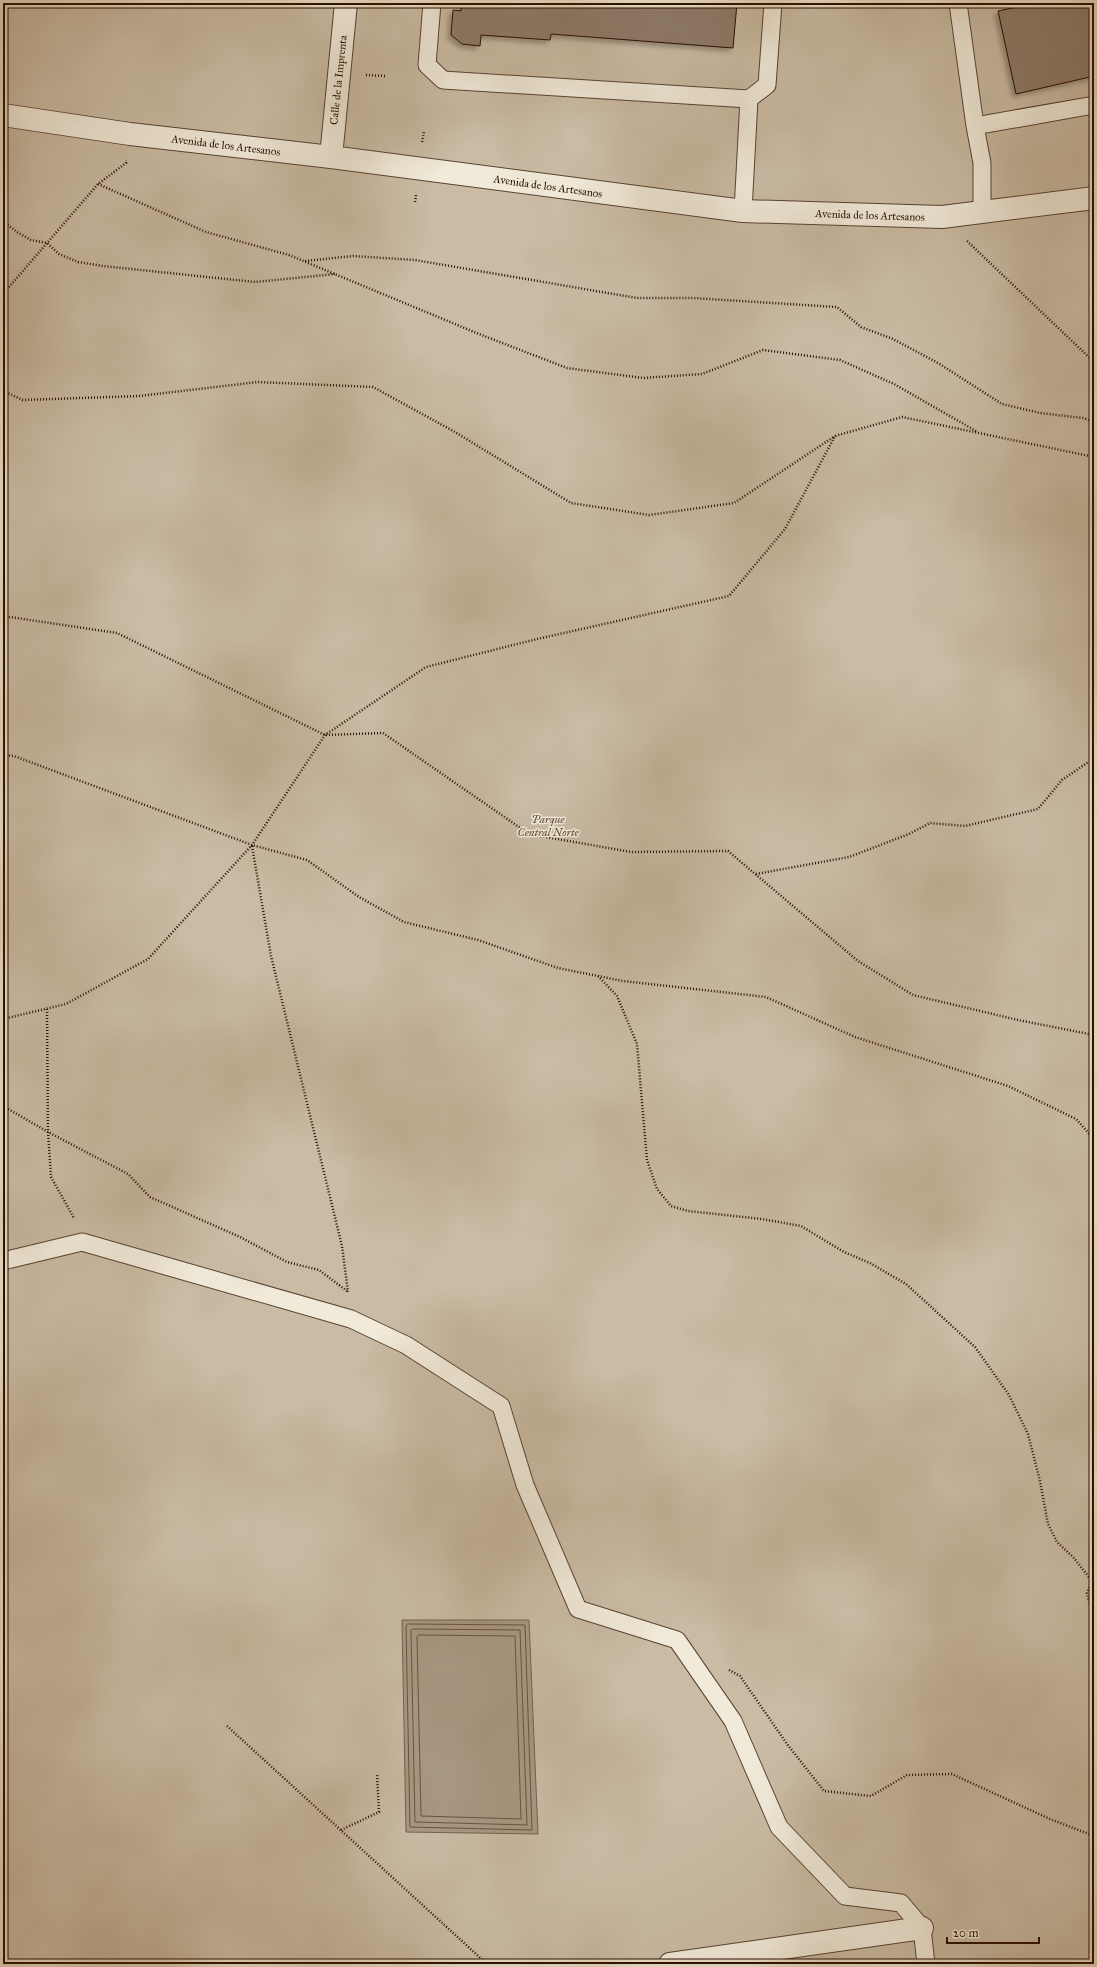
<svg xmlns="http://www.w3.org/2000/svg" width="1097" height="1967" viewBox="0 0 1097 1967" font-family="'IM FELL Great Primer',serif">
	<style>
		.green { fill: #c9bba4; stroke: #786452 }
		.water { fill: #a89782; stroke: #75604e }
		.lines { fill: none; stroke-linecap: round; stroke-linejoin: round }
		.shore { stroke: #685242; stroke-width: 1 }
		.building { fill: #8d7a67; stroke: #280e01; filter: url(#shadow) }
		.service-casing { stroke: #584232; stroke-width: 19 }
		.pedestrian-casing { stroke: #584232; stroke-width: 24 }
		.minor-casing { stroke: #584232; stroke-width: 24 }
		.path { stroke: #280e01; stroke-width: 2.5; stroke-dasharray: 1 2; stroke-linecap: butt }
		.service { stroke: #f1ead9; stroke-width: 17 }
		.pedestrian { stroke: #f1ead9; stroke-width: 22 }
		.minor { stroke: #f1ead9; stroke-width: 22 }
		.labels { text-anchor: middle; stroke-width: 3; stroke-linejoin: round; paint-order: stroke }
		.street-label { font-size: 11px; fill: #280e01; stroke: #f1ead9 }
		.park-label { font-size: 11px; font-style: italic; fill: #604b3a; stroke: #f1ead9 }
	</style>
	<defs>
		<filter id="shadow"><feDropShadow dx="-3.5" dy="3.5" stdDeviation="2" flood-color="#0004"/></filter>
	</defs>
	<rect width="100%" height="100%" fill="#eadec5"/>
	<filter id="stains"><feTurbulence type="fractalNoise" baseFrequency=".005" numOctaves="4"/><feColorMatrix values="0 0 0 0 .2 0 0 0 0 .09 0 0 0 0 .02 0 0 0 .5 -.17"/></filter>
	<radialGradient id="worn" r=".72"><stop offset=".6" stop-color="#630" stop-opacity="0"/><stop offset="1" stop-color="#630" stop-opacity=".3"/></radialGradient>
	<path class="green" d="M3,3H1094V1964H3Z"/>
	<path class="water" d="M402,1620H529L538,1834L406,1832Z"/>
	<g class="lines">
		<path class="shore" d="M408,1624L525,1625L532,1830L410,1827L406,1626Z
			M413,1629L520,1630L527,1825L415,1822L411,1631Z
			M419,1635L515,1636L521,1819L421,1816L417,1637Z"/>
	</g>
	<path class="building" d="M462,3H737L733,48L551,34L550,40L481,35L480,46L462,44L451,35L453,10L461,11Z
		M1036,3H1094V76L1016,94L998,11Z"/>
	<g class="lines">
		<g class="service-casing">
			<path id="service" d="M432,3L427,65L443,80L749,99L767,85L773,3
				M958,3L975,126L1094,105
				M975,126L982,163V212
				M743,211L749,99
				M3,1261L82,1242L351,1319L406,1345L501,1406L525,1485L578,1609L677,1640L733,1721L779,1827L845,1896L901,1903L922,1928L926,1964"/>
		</g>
		<g class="pedestrian-casing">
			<path id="pedestrian" d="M670,1964L922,1928"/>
		</g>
		<g class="minor-casing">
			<path id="minor" d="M3,115L130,134L331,157L743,211L942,217L1094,198
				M331,157L346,3"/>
		</g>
		<path class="path" d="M366,75L386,76
			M422,142L424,132
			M98,184L206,232L289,255L479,334L567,368L643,378L702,374L763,350L840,360L894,384L976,431
			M415,202L416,195
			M3,221L17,232L31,240L47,243L59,254L78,262L103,266L255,282L335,274
			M967,241L1094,362
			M305,261L353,256L415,260L637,298H693L837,307L861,327L893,339L938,363L1002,404L1040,413L1083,418L1094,422
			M3,294L98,184L126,163V160
			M3,391L23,400L139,396L258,382L373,387L455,432L571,503L649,515L734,503L835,436
			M3,616L117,633L325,735L383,733L529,834L631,852L728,851L858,961L913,995L1018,1020L1094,1035
			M3,755L14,756L252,845L307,860L359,897L404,922L478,940L558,968L623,981L766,997L855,1037L1008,1086L1076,1119L1094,1139
			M252,846L271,956L342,1246L348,1292
			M756,874L849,857L909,834L930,823L965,826L1038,809L1062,780L1087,763L1094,762
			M598,976L617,996L637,1044L647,1160L657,1189L671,1206L688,1211L762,1219L801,1226L844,1252L870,1263L906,1284L975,1347L1009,1395L1028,1434L1040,1481L1048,1524L1057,1542L1074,1558L1092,1581
			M47,1009L48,1132L51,1177L74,1218
			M3,1019L66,1004L148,959L252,845L325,735L426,667L537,639L729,596L785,529L835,436L902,417L1094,457
			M3,1106L48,1132L128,1174L150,1197L240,1237L287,1262L319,1270L347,1291
			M1094,1576L1087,1593L1094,1624
			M729,1670L740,1676L787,1744L824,1791L871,1796L907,1775L952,1774L1050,1819L1094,1836
			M227,1726L487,1964
			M341,1830L379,1812L377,1774"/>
		<use href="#service" class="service"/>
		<use href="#pedestrian" class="pedestrian"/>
		<use href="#minor" class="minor"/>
	</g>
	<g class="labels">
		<g class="street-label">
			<text transform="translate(338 80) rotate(-84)" y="4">Calle de la Imprenta</text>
			<text transform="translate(226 145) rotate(7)" y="4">Avenida de los Artesanos</text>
			<text transform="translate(548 186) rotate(8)" y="4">Avenida de los Artesanos</text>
			<text transform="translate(870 215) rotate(2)" y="4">Avenida de los Artesanos</text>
		</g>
		<g class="park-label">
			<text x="548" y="823">Parque<tspan x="548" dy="13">Central Norte</tspan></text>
		</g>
	</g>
	<rect width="1097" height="1967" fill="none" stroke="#eadec5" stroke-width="16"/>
	<rect x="4" y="4" width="1089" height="1959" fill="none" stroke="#280e01" stroke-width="2"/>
	<rect x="8" y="8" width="1081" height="1951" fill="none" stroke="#280e01"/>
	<path d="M947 1937v6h92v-6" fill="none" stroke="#280e01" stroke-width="2"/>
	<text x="953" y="1937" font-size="12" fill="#280e01" stroke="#f1ead9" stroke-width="3" paint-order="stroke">20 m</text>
	<rect width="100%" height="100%" filter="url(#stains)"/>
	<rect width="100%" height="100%" fill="url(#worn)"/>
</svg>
